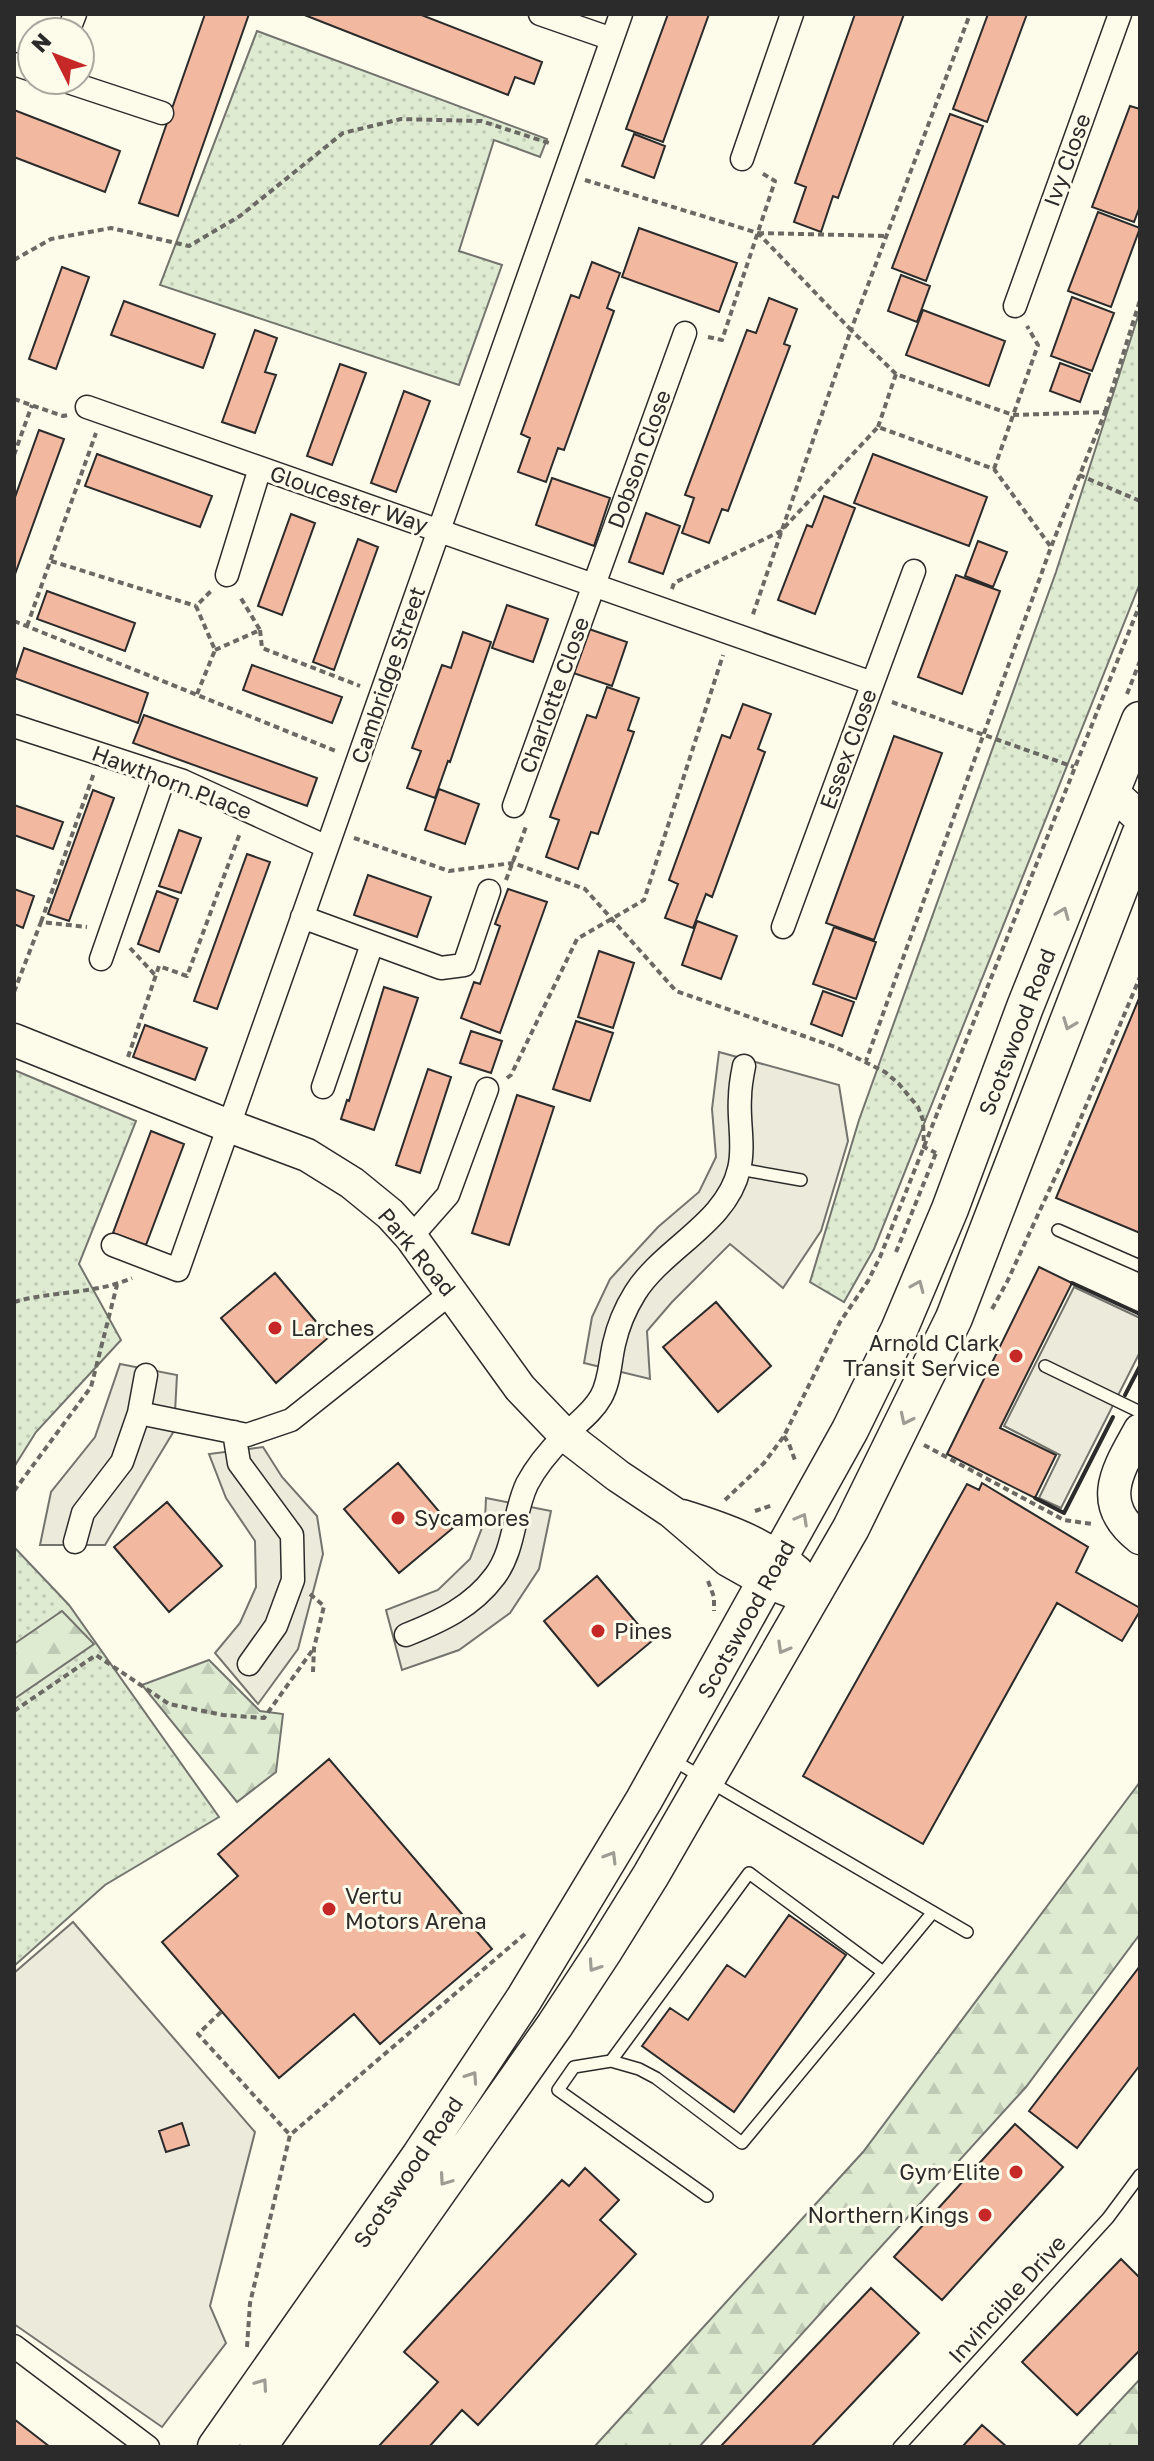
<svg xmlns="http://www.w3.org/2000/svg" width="1154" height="2461" viewBox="0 0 1154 2461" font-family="'Golos Text',sans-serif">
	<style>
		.grass { fill: url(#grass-dots); stroke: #74746e; stroke-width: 2 }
		.forest { fill: url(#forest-firs); stroke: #74746e; stroke-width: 2 }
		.parking { fill: #eceadb; stroke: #74746e; stroke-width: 2 }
		.building { fill: #f2b8a0; stroke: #2b2b2b; stroke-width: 2 }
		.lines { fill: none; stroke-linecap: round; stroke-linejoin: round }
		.lane-casing { stroke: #2b2b2b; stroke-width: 14 }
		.street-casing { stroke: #2b2b2b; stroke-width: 25 }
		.secondary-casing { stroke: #2b2b2b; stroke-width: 35 }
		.primary-casing { stroke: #2b2b2b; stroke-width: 39 }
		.path { stroke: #6a6964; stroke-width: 4; stroke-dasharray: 6 4; stroke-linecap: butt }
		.lane { stroke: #fdfbea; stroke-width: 11 }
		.street { stroke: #fdfbea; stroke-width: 22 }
		.secondary { stroke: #fdfbea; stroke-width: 32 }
		.primary { stroke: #fdfbea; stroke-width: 36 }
		.wall { stroke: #2b2b2b; stroke-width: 4 }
		.oneway { stroke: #9e9d94 }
		.poi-dot { fill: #c62828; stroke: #fdfbea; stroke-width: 3 }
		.labels { text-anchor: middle; stroke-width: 6; stroke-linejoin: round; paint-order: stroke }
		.street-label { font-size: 22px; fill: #2b2b2b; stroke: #fdfbea }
		.poi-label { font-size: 22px; fill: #2b2b2b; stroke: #fdfbea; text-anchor: start }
	</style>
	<defs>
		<pattern id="grass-dots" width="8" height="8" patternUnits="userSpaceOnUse" patternTransform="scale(2)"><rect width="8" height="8" fill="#deebd1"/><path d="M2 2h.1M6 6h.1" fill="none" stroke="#bfcab4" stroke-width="1.8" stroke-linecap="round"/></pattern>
		<pattern id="forest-firs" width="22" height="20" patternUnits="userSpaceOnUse" patternTransform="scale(2)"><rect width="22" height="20" fill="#deebd1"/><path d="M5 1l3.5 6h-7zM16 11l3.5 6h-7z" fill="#bfcab4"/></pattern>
	</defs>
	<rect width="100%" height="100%" fill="#fdfbea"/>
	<path class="grass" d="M257,31L547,139L540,157L494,140L459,251L502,265L459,385L160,285Z
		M1140,310V583L874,1249L844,1302L810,1282L859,1120L1056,572Z
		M14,1070L136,1121L79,1264L121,1340L36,1432L14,1467Z
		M14,1547L69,1605L219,1817L105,1885L14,1966Z"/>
	<path class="forest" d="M62,1611L94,1644L14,1699V1644Z
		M209,1660L260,1711L283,1714L276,1772L237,1802L142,1685Z
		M1140,1782V1934L1026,2087L699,2447H594L863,2152Z
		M1140,2379V2447H1077Z"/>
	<path class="parking" d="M719,1052L839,1085L848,1141L821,1231L783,1288L730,1244L672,1302L647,1331L650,1379L584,1363L592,1317L610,1279L658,1227L699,1192L716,1157L712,1109Z
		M1074,1287L1140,1318V1352L1061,1508L1039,1498L1060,1455L1004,1426Z
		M120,1364L177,1375L174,1431L105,1545H40L51,1492L95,1437Z
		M263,1447L282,1477L317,1516L323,1554L298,1649L258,1704L215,1653L240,1623L256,1587L255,1541L226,1498L209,1454Z
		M486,1498L551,1511L539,1569L510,1613L459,1650L402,1670L386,1610L438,1590L470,1559L485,1520Z
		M73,1922L255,2132L210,2306L226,2343L162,2427L14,2324V1973Z"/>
	<path class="building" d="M205,14H249L178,216L139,203Z
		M302,14H419L542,62L534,84L515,77L508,95Z
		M668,14H709L663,142L626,129Z
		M855,14H904L838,198L833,196L821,232L794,222L806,187L795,183Z
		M988,14H1027L987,122L953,109Z
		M1130,106L1140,109V206L1134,222L1092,207Z
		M14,110L120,151L105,192L14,157Z
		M950,114L983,126L926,281L892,268Z
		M634,134L665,146L654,178L622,166Z
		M1098,212L1140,228L1111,307L1068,291Z
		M639,228L737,263L719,312L622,277Z
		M592,262L620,273L607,308L614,311L564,450L558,448L546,482L518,472L530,438L521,434L571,295L579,298Z
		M62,267L89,277L56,369L29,359Z
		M901,275L930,286L917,322L888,311Z
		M1072,297L1114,313L1092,371L1051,356Z
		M769,298L797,309L784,344L790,346L728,511L722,509L709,543L682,533L694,498L685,495L747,330L756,333Z
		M124,301L215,334L203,368L111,335Z
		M923,310L1005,341L989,386L906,355Z
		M255,330L277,338L265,372L276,375L255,433L222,422Z
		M1060,363L1090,374L1080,402L1050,391Z
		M340,364L366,373L332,465L307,456Z
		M404,391L430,401L396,492L371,483Z
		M39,430L64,439L14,577V500Z
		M97,454L212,496L200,527L85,486Z
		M873,454L987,497L969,546L854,503Z
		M552,478L610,498L594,546L536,525Z
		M824,496L855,508L815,614L778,600L807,525L812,527Z
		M646,513L680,526L663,574L629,562Z
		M291,514L315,523L282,615L258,606Z
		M358,539L378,547L334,670L313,662Z
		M978,541L1007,552L993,587L965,576Z
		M956,575L1000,591L962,694L918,677Z
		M47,591L135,623L125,651L37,619Z
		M507,605L548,619L533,662L492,648Z
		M586,628L627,642L612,686L570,672Z
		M463,632L491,642L450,762L448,761L435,798L407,788L421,751L412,748L442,665L451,668Z
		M24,648L148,693L138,723L14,678Z
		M252,665L342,697L332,723L243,690Z
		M607,687L639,698L628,730L634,732L598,834L591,832L578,869L546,857L559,820L550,817L587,715L596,718Z
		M743,704L771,714L758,749L765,752L712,897L706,894L693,928L665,918L678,884L669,880L722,735L730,738Z
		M144,715L317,778L307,806L133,743Z
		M894,736L942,753L874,940L826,923Z
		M439,789L479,804L465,844L425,830Z
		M93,790L114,798L69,921L48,914Z
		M14,805L63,822L53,849L14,835Z
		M179,830L201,838L181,893L159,886Z
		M247,854L270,862L217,1009L194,1001Z
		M368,875L431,897L417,937L354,915Z
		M14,889L34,896L23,928L14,924Z
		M508,889L547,902L500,1033L461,1018L474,982L480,984L500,926L495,924Z
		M157,891L178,899L159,952L138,944Z
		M697,921L737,936L721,979L682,965Z
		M834,927L876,942L856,999L813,984Z
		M599,951L634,963L613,1028L578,1017Z
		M384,987L418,998L374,1130L341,1119L347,1100L349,1101Z
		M823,991L854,1002L842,1036L811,1024Z
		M1140,996V1233L1056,1198Z
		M576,1021L613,1033L590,1101L553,1089Z
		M145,1025L207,1048L195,1080L133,1057Z
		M471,1031L502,1041L491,1073L460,1063Z
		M428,1069L451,1077L420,1173L396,1165Z
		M517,1095L554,1107L509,1245L472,1233Z
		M151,1131L184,1144L146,1245L113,1233Z
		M1039,1267L1072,1283L1000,1428L1056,1455L1035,1498L947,1454Z
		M275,1273L329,1337L276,1383L221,1318Z
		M716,1302L771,1366L718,1412L663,1347Z
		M398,1463L453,1528L399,1573L344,1509Z
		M982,1483L1088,1547L1076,1572L1140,1608V1611L1122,1641L1057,1603L923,1844L803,1776L967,1484L979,1490Z
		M167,1502L222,1566L169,1612L114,1547Z
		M597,1576L652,1641L598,1686L544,1621Z
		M329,1759L492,1949L380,2044L354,2014L279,2078L162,1942L238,1876L218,1854Z
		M789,1915L846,1955L734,2112L642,2046L670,2008L688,2020L727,1965L745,1977Z
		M1140,1966V2065L1077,2148L1029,2111Z
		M182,2123L189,2145L166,2152L159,2131Z
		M1015,2124L1063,2167L942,2300L894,2257Z
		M585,2168L619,2200L600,2220L636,2254L478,2425L462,2410L429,2447H378L438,2382L404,2352L562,2180L569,2186Z
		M1121,2259L1140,2278V2350L1077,2415L1022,2362Z
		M871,2288L919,2333L811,2447H720Z
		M14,2419L50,2447H14Z
		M982,2425L1007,2447H962Z"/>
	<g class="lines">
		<g class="lane-casing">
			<path id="lane" d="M739,1169L801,1180
				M1058,1230L1140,1266
				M1045,1366L1140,1412
				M671,1759L967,1932
				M883,1972L749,1873L611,2061L639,2069L656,2078L742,2143L933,1912
				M611,2061L574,2067L558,2090L707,2196
				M899,2447L1108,2218L1140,2175"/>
		</g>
		<g class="street-casing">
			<path id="street" d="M540,14L612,39
				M68,32L75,14
				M14,64L32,70
				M62,80L162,113
				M742,159L792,14
				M1015,306L1120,14
				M87,407L872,683
				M227,575L260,468
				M14,726L183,781L327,847
				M514,806L685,333
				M302,917L441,968L464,965L489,891
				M783,927L914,571
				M101,959L165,775
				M323,1087L372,944
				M411,1237L448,1195L487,1089
				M113,1245L178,1270L621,14
				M139,1413L146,1375
				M234,1432L239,1463L292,1535L293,1580L276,1626L249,1664
				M75,1542L83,1513L122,1462L139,1413L247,1435L291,1420L452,1292
				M406,1635C441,1621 472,1607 495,1576C515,1549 513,1514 527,1484C536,1467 550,1450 564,1436C577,1423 592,1413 601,1397C610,1381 610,1361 614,1344C618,1326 625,1309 635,1293C663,1248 727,1223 739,1169C745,1146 738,1120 740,1097C740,1087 742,1076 744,1066
				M14,2346L148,2447"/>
		</g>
		<g class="secondary-casing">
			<path id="secondary" d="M1112,792L1140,818
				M14,1040L229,1126L307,1155L352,1183L390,1214L411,1237L520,1388L565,1435L618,1476L672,1512L728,1560L767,1582L791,1591L815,1594
				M1140,1430C1118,1470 1095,1503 1140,1538
				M682,1516C724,1529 764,1543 797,1572"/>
		</g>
		<g class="primary-casing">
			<path id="primary" d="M216,2447L420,2156L524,1999L644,1800L850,1430L899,1330L950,1209L1025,1007L1140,720
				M258,2447L555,2025L605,1949L651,1875L851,1528L954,1318L1140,835"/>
		</g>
		<path class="path" d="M585,180L758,233L851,330L752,617
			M758,233L886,236
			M14,260L51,239L111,228L189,246L240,216L343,133L401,119L481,121L552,144
			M708,337L722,340L775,181L760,172
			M896,374L851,330L970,14
			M14,399L63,416L68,415
			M1105,412L1140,300
			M878,427L896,374L1013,415L1105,412L1051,547
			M14,455L32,405
			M994,469L1038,345L1027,326
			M1079,475L1140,501
			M51,561L196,606
			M672,589L674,583L781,531L878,427L994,469L1051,547L866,1061
			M14,621L338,752
			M27,626L96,433
			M260,630L262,648L360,686
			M215,650L260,630L239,595
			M197,694L215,650L196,606L212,590
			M1127,694L1140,661
			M892,702L1074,767
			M354,838L449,871L513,863L585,889L676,991L835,1047L885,1072L899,1084L918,1107L923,1120L924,1147L936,1153
			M506,880L527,824
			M41,922L94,773
			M130,948L156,976
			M14,992L41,922L87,927
			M128,1057L159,966L187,976L240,833
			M507,1078L511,1075L577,939L644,900L723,655
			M896,1252L936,1153
			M14,1302C52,1291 96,1294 132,1278
			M992,1309L1007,1282L1064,1158L1140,977
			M784,1436L789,1444L796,1463
			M924,1445L1064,1520L1092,1524
			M14,1491L91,1387L117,1285
			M725,1500L764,1463L784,1436L840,1322L868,1281L880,1257L1140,604
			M755,1511L773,1505
			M708,1581L714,1597V1611
			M310,1594L324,1606L314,1648L313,1672
			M14,1711L96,1655L169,1704L223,1715L264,1718L314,1648
			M221,2012L198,2034L290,2135
			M247,2347L250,2303L290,2135L526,1933"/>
		<use href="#lane" class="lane"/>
		<use href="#street" class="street"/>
		<use href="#secondary" class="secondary"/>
		<use href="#primary" class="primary"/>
		<path class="wall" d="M1072,1283L1140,1314
			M1125,1395L1140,1366
			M1035,1498L1064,1513L1113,1417"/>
	</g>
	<defs><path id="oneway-chevron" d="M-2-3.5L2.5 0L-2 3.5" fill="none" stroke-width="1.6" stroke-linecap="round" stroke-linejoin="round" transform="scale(2)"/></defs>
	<g class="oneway">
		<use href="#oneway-chevron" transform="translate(1063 913) rotate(-68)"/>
		<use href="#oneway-chevron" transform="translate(1069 1024) rotate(111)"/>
		<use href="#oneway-chevron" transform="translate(918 1286) rotate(-67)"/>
		<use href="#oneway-chevron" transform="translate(906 1419) rotate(116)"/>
		<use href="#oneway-chevron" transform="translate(802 1519) rotate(-61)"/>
		<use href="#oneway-chevron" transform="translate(783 1648) rotate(120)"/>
		<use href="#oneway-chevron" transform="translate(611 1857) rotate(-59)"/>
		<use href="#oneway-chevron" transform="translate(594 1966) rotate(124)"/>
		<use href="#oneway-chevron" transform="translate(472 2077) rotate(-56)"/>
		<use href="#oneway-chevron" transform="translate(445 2180) rotate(125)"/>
		<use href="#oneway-chevron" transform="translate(262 2384) rotate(-55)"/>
	</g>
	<g class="poi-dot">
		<circle cx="275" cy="1328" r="8"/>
		<circle cx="1016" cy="1356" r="8"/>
		<circle cx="398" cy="1518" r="8"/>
		<circle cx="598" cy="1631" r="8"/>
		<circle cx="329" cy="1909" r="8"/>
		<circle cx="1016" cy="2172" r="8"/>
		<circle cx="985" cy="2215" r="8"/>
	</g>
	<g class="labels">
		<g class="street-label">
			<text transform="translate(1067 160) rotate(-70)" y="8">Ivy Close</text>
			<text transform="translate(639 459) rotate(-70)" y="8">Dobson Close</text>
			<text transform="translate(349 499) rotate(19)" y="8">Gloucester Way</text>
			<text transform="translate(388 675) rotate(-71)" y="8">Cambridge Street</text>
			<text transform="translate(554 695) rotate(-70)" y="8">Charlotte Close</text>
			<text transform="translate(848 749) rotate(-70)" y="8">Essex Close</text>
			<text transform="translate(172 782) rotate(21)" y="8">Hawthorn Place</text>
			<text transform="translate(1017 1032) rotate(-69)" y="8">Scotswood Road</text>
			<text transform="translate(417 1252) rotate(50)" y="8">Park Road</text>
			<text transform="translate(746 1619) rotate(-61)" y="8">Scotswood Road</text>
			<text transform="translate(408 2172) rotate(-56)" y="8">Scotswood Road</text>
			<text transform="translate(1007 2299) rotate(-48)" y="8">Invincible Drive</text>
		</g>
		<g class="poi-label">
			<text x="291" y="1336">Larches</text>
			<text x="1000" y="1351" text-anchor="end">Arnold Clark<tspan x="1000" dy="25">Transit Service</tspan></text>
			<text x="414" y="1526">Sycamores</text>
			<text x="614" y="1639">Pines</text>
			<text x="345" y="1904">Vertu<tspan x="345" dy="25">Motors Arena</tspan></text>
			<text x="1000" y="2180" text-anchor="end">Gym Elite</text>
			<text x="969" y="2223" text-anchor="end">Northern Kings</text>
		</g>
	</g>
	<rect width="1154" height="2461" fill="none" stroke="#2b2b2b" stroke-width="32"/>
	<g transform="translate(56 56) rotate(312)"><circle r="38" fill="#fdfbea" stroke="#a9a89e" stroke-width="2"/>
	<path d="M0-6L14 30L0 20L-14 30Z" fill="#c62828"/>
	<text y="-12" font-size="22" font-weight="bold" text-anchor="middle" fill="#2b2b2b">N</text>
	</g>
</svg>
